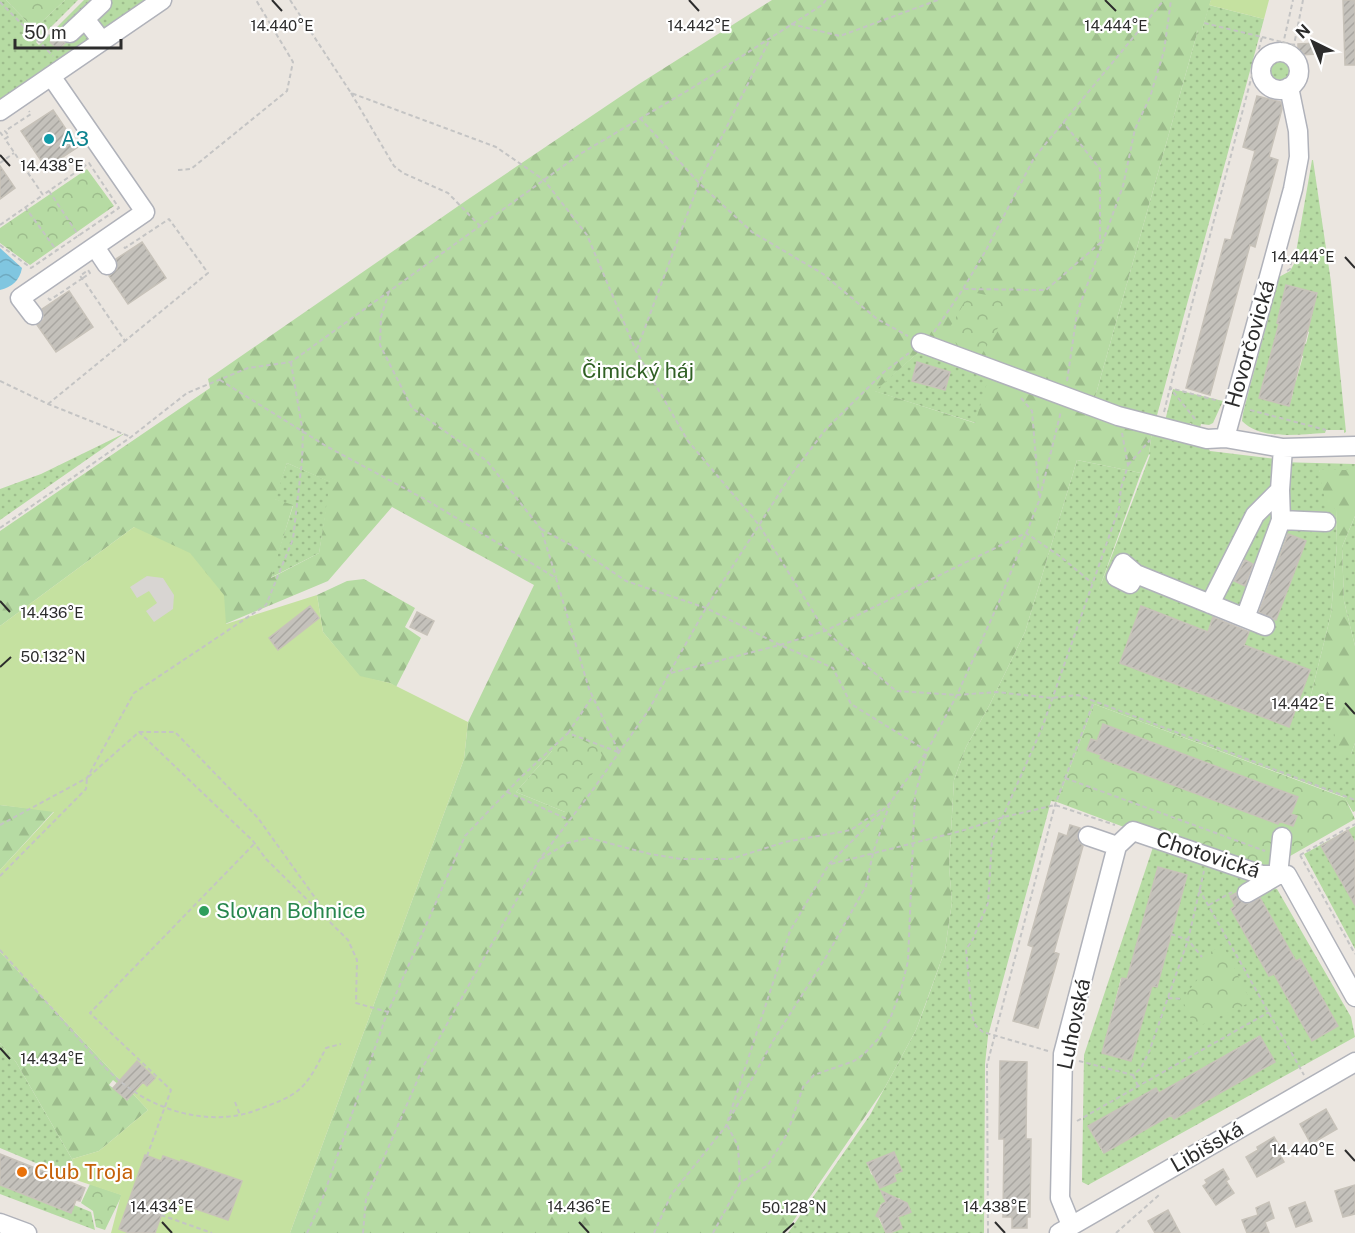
<svg xmlns="http://www.w3.org/2000/svg" width="1355" height="1233" viewBox="0 0 1355 1233" font-family="'Public Sans',sans-serif">
	<style>
		.grass { fill: url(#grass-dots); fill-rule: evenodd }
		.forest { fill: url(#forest-firs); fill-rule: evenodd }
		.park { fill: url(#park-crowns); fill-rule: evenodd }
		.pitch { fill: #c5e1a0 }
		.plaza { fill: #d8d5d2 }
		.water { fill: url(#water-waves) }
		.building { fill: url(#building-hatch); stroke: #c7c2b9; stroke-width: 1.5 }
		.lines { fill: none; stroke-linecap: round; stroke-linejoin: round }
		.minor-casing { stroke: #b0b2ba; stroke-width: 21 }
		.path { stroke: #c4c4c4; stroke-width: 2; stroke-dasharray: 4.5 3; stroke-linecap: butt }
		.minor { stroke: #fff; stroke-width: 18 }
		.path-bridge { stroke: #c4c4c4; stroke-width: 2; stroke-dasharray: 4.5 3; stroke-linecap: butt }
		.ticks { fill: none; stroke: #2c2c2c; stroke-width: 2 }
		.culture-dot { fill: #0f9aa8; stroke: #fff; stroke-width: 2 }
		.leisure-dot { fill: #2e9e5b; stroke: #fff; stroke-width: 2 }
		.food-dot { fill: #e8710a; stroke: #fff; stroke-width: 2 }
		.labels { text-anchor: middle; stroke-width: 4.5; stroke-linejoin: round; paint-order: stroke }
		.culture-label { font-size: 21px; fill: #0d838f; stroke: #fff; text-anchor: start }
		.street-label { font-size: 21px; fill: #2c2c2c; stroke: #fff }
		.park-label { font-size: 21px; fill: #306024; stroke: #fff }
		.leisure-label { font-size: 21px; fill: #27864d; stroke: #fff; text-anchor: start }
		.food-label { font-size: 21px; fill: #c56008; stroke: #fff; text-anchor: start }
		.ticks-label { font-size: 15px; text-anchor: middle; fill: #2c2c2c; stroke: #fff; stroke-width: 4.5; stroke-linejoin: round; paint-order: stroke }
	</style>
	<defs>
		<pattern id="grass-dots" width="8" height="8" patternUnits="userSpaceOnUse" patternTransform="scale(1.5)"><rect width="8" height="8" fill="#b6dba3"/><path d="M2 2h.1M6 6h.1" fill="none" stroke="#9dbc8c" stroke-width="1.8" stroke-linecap="round"/></pattern>
		<pattern id="forest-firs" width="22" height="20" patternUnits="userSpaceOnUse" patternTransform="scale(1.5)"><rect width="22" height="20" fill="#b6dba3"/><path d="M5 1l3.5 6h-7zM16 11l3.5 6h-7z" fill="#9dbc8c"/></pattern>
		<pattern id="park-crowns" width="20" height="18" patternUnits="userSpaceOnUse" patternTransform="scale(1.5)"><rect width="20" height="18" fill="#b6dba3"/><path d="M2 6a3 3 0 1 1 6 0M12 15a3 3 0 1 1 6 0" fill="none" stroke="#9dbc8c"/></pattern>
		<pattern id="water-waves" width="16" height="10" patternUnits="userSpaceOnUse" patternTransform="scale(1.5)"><rect width="16" height="10" fill="#80c6e0"/><path d="M0 5q4-4 8 0t8 0" fill="none" stroke="#6faac0"/></pattern>
		<pattern id="building-hatch" width="6" height="6" patternUnits="userSpaceOnUse" patternTransform="scale(1.5)"><rect width="6" height="6" fill="#c4c1bb"/><path d="M-1 1l2-2M0 6l6-6M5 7l2-2" fill="none" stroke="#a9a6a1"/></pattern>
	</defs>
	<rect width="100%" height="100%" fill="#ebe6e0"/>
	<path class="grass" d="M0,0H6L34,29L65,0H78L36,42L39,45L84,0H102L107,4L111,0H148L103,30L97,23L102,15L89,2L51,42L58,49L81,29L89,38L88,42L0,101Z
		M1209,5L1264,19L1156,419L1094,401L1198,30H1202Z
		M1267 72a13 13 0 1 1 26 0a13 13 0 1 1-26 0Z
		M1312,160H1313L1331,282L1346,432L1344,433V430H1326L1325,433C1299,434 1262,441 1242,421L1243,413L1279,277L1290,271L1294,264ZM1286,285L1317,293L1307,331L1309,332L1306,344L1304,343L1301,355L1303,356L1296,381L1294,380L1291,392L1293,393L1289,406L1259,397L1279,324L1277,322Z
		M921,350L991,373L976,423L874,391ZM917,362L950,372L945,390L912,381Z
		M1173,389L1223,401L1213,423L1209,425L1201,424L1200,428L1190,423L1187,431L1164,425Z
		M1152,431L1205,444L1210,451L1276,459L1277,462L1355,464V470H1319L1336,509L1337,544L1331,614L1308,707L1330,708L1351,754L1355,743V811L1353,812L1344,797L1094,704L1057,802L1051,801L988,1036L985,1064L984,1233H890L902,1228L898,1217L911,1212L907,1203L904,1204L899,1198L880,1205L881,1210L878,1212L877,1215L886,1233H788L870,1115L916,1030L925,1006L945,950L952,902L949,866L954,780L966,747L989,706L1025,632L1077,460L1141,473L1098,592L1150,455L1149,454ZM1287,534L1306,541L1276,620L1252,611L1266,573L1272,576ZM1242,559L1255,565L1245,586L1232,580ZM1141,607L1208,632L1215,613L1250,627L1244,645L1310,670L1289,727ZM891,1153L895,1155L902,1171L894,1174L896,1181L886,1185L871,1174L868,1165L869,1162Z
		M125,433L0,520V489L41,474Z
		M287,463L331,482L319,553L270,578L293,506L274,499Z
		M1355,516V646L1344,601L1342,547Z
		M1355,826V843L1348,831L1321,846L1355,905V949L1304,854Z
		M1154,844L1277,889L1351,1017L1355,1037L1088,1185L1082,1182L1084,1055ZM1158,867L1187,876L1157,987L1152,986L1131,1061L1102,1053L1121,978L1127,979ZM1243,889L1258,894L1296,961L1300,959L1338,1026L1312,1041L1274,974L1269,976L1231,909L1235,906L1230,896ZM1259,1036L1274,1062L1174,1119L1171,1115L1103,1153L1089,1127L1159,1093Z
		M0,1043L16,1062L72,1159L79,1181L0,1148Z
		M0,1185L70,1213L74,1205L91,1212L95,1230L0,1194Z"/>
	<path class="forest" d="M772,0H1211L1202,30H1198L1094,401L1152,431L1149,454L1141,473L1077,460L1025,632L989,706L966,747L954,780L949,866L952,902L945,950L916,1030L884,1089L785,1233H290L464,759L468,722L534,585L392,507L328,581L225,624L134,527L0,626V531L210,388L208,379L467,200L639,84ZM921,350L990,373L975,423L875,391ZM287,463L330,482L319,553L271,578L293,505L275,499ZM552,751L565,812L516,792Z
		M1319,470H1355V516L1342,547L1344,601L1355,646V743L1351,754L1339,760L1330,708L1308,707L1331,614L1337,544L1336,509L1326,505Z
		M364,579L415,608L405,627L421,638L396,687L390,683L360,677L323,632L317,595L347,581Z
		M0,805L54,811L0,870Z
		M0,952L148,1110L99,1151L72,1159L16,1062L0,1043ZM113,1080L131,1095L128,1100L109,1085Z"/>
	<path class="park" d="M6,0H65L34,29Z
		M87,169L114,206L30,265L0,243V228Z
		M971,292L1007,299L1004,318L980,357L958,349L950,327Z
		M1094,704L1345,798L1355,819L1255,876L1057,802ZM1103,724L1297,797L1291,814L1297,816L1293,826L1279,821L1278,824L1087,750L1091,739L1097,741Z
		M573,736L598,748L602,755L598,766L565,812L516,792L552,751Z
		M1223,945L1251,1002L1195,1028L1182,999L1198,979L1200,958Z
		M90,1184L122,1195L105,1230L96,1227L93,1211L81,1203Z"/>
	<path class="pitch" d="M1211,0H1269L1264,19L1209,5Z
		M134,527L190,553L224,595L226,624L317,595L323,632L360,676L390,683L468,722L464,759L290,1233H111L121,1195L79,1181L72,1159L99,1151L148,1110L0,952V870L54,812L0,805V626Z"/>
	<path class="plaza" d="M147,576L163,578L174,595L173,609L154,622L146,611L157,603L149,591L137,598L130,587Z"/>
	<path class="water" d="M0,248L22,268C20,280 12,287 0,290Z"/>
	<path class="building" d="M1343,0H1355V65H1345Z
		M59,33L61,40L65,43L58,50L50,42Z
		M1318,43L1319,54L1298,55V44Z
		M1257,96L1281,102L1282,109L1269,157L1278,160L1255,247L1250,245L1210,395L1186,388L1225,239L1231,240L1255,151L1243,147Z
		M53,110L78,147L46,168L21,131Z
		M0,166L15,188L0,199Z
		M142,242L166,278L128,304L109,276L117,269L116,259Z
		M1286,285L1317,293L1289,406L1259,398L1279,324L1277,323Z
		M69,291L93,327L56,352L37,325L44,319L42,309Z
		M917,362L950,372L945,390L912,381Z
		M1288,534L1306,541L1276,620L1259,612Z
		M1245,560L1253,564L1245,586L1234,581Z
		M310,606L319,618L278,650L269,638Z
		M1141,606L1208,632L1213,617L1249,632L1244,645L1310,670L1289,727L1120,663Z
		M417,612L434,621L427,635L410,627Z
		M1103,724L1298,797L1291,814L1297,816L1293,826L1279,821L1278,824L1100,758L1101,755L1087,750L1091,739L1097,741Z
		M1070,825L1080,828L1077,838L1083,846L1054,952L1059,954L1038,1028L1013,1021L1033,947L1028,945L1059,833L1067,836Z
		M1348,830L1355,843V905L1321,846Z
		M1158,867L1187,875L1157,987L1152,986L1131,1061L1102,1053L1122,978L1127,979Z
		M1236,893L1238,899L1246,904L1260,898L1296,961L1300,959L1338,1026L1312,1041L1274,974L1269,976L1231,909L1235,906L1230,896Z
		M1260,1036L1275,1062L1174,1119L1171,1115L1104,1153L1088,1126L1156,1088L1159,1093Z
		M137,1061L155,1078L147,1086L143,1082L127,1100L113,1088Z
		M1000,1061L1027,1062L1026,1139H1031L1030,1217H1027V1228H1012V1217H1003L1004,1139H999Z
		M1326,1109L1337,1129L1311,1144L1300,1124Z
		M1274,1137L1280,1147L1277,1149L1284,1162L1257,1177L1246,1157L1258,1150L1257,1147Z
		M894,1152L902,1171L894,1174L896,1181L880,1188L867,1163Z
		M0,1154L85,1188L80,1201L76,1200L71,1213L0,1185Z
		M145,1155L161,1161L163,1156L180,1162L181,1160L242,1181L228,1220L167,1199L155,1233H129L119,1229Z
		M1223,1169L1229,1179L1226,1181L1234,1193L1216,1205L1203,1186L1207,1183L1205,1180Z
		M1355,1185V1214L1343,1217L1335,1191Z
		M881,1191L907,1203L911,1212L898,1217L902,1228L890,1233H886L880,1218L876,1216L882,1204L886,1202Z
		M1269,1202L1274,1218L1265,1222L1269,1233H1247L1242,1220L1258,1215L1256,1208Z
		M1305,1202L1312,1221L1296,1227L1289,1208Z
		M1168,1210L1180,1233H1155L1148,1221Z"/>
	<g class="lines">
		<g class="minor-casing">
			<path id="minor" d="M85,19L102,3
				M70,33L85,19L102,41
				M1261 71a19 19 0 1 1 38 0a19 19 0 1 1-38 0Z
				M0,111L162,0
				M95,247L107,265
				M33,315L20,298L145,212L51,76
				M921,343L1118,416L1207,439L1225,438L1283,448L1355,446
				M1225,438L1293,189L1299,157L1298,131L1289,87
				M1281,520L1326,522
				M1136,574L1130,584L1116,577L1123,563L1136,574L1245,618
				M1210,604L1255,515L1280,490
				M1265,626L1245,618L1281,520L1280,490L1283,448
				M1088,836L1117,846
				M1247,893L1278,875L1282,837
				M0,1223L27,1233
				M1071,1225L1060,1198L1063,1054L1117,846L1133,831L1262,875H1287L1355,997
				M1059,1233L1355,1062"/>
		</g>
		<path class="path" d="M290,0L351,93L496,147L544,180L587,235L636,351L688,441L759,525L825,631L896,691L957,695L996,692L1052,698L1078,695L1355,800
			M0,2L53,56
			M791,24L840,36L938,0
			M1262,37L1294,45
			M40,43L55,28
			M1281,53L1293,0
			M1301,77V66L1294,45L1303,0
			M351,93L394,166L403,173L448,193L481,227
			M640,118L699,183L752,232L823,274L877,319L908,336
			M0,132L5,139
			M0,163L14,153
			M178,170L191,169L287,91L293,62L256,0
			M49,191L79,236
			M25,207L57,251
			M0,225L43,195L5,139L9,136L5,131L31,114L29,111
			M0,245L31,268L119,208L89,163L43,195
			M124,247L125,248L169,219L208,273L125,341
			M1287,271L1290,269L1292,257
			M964,289L1046,290L1100,243V169L1063,122
			M389,292L381,317L380,345L412,408L487,461L541,529L556,577
			M48,298L50,300L83,278
			M934,332L963,289L985,252L1034,158L1164,0
			M637,349L699,183L769,41
			M220,380L326,446L428,501L556,578L589,689L619,752
			M0,381L48,404L131,437
			M1067,381L1077,313L1123,186L1135,129L1150,97L1164,51L1171,0
			M1021,398L1032,411L1039,496
			M48,404L125,341L84,281
			M1250,410L1326,430
			M1164,412L1170,388L1219,401
			M1195,419L1170,388L1262,37L1204,23
			M1128,465L1150,440
			M0,528L131,437L187,393L248,368L291,362L580,154L692,88L822,5L826,0
			M541,529L580,550L626,581L706,608L780,645L833,668L851,704L927,751L915,795L908,961L901,990L890,1019L878,1039L864,1054L854,1061L814,1075L803,1087L787,1134L768,1165L740,1183
			M671,673L780,645L825,631L1026,533L1061,557L1092,583
			M139,732H175L258,818L326,913L328,920
			M568,733L593,696
			M1065,778L1265,851
			M507,792L569,820
			M0,825L87,778L134,693L266,605L293,539L302,461L303,433L291,363
			M1300,855L1355,954
			M1300,855L1355,824
			M541,859L567,843L589,838L650,854L681,859H731L785,842L851,830L883,808
			M831,864L961,831L1004,817L1055,805L1115,825
			M0,876L86,789L87,778L139,732L253,841L266,859L348,940L357,960L356,1003L388,1012
			M1199,889L1304,1075
			M1209,905L1232,892
			M1171,934L1188,940L1202,957
			M0,950C24,977 49,1005 73,1032C91,1052 109,1075 132,1090C166,1114 215,1125 254,1111C300,1094 304,1092 326,1048L341,1044
			M1168,998L1182,999
			M1048,1051L983,1032L976,1026L972,1016L966,949L972,941L988,903L992,841L1042,728L1119,508L1121,488L1128,465L1122,433
			M1079,1061L1133,1075L1141,1068L1149,1052L1188,940L1204,871
			M1133,1075L1138,1086
			M235,1102L240,1115
			M729,1120L773,1041L826,957L866,886L873,853L889,806
			M1077,1121L1269,1012
			M147,1156L171,1090L90,1013L254,844
			M161,1215L212,1233
			M307,1233L322,1200L385,1019L465,836L520,778L568,733L618,752
			M363,1233L366,1199L424,1065L539,860L592,791L648,711L706,608L791,475L826,429L884,372L909,353
			M654,1233L671,1195L726,1126L790,931L829,864L890,803L927,751L957,695L999,602L1039,501L1061,411
			M713,1233L740,1183L738,1146L727,1125
			M988,1233L987,1065L1055,805L1094,701
			M1116,1233L1159,1195"/>
		<use href="#minor" class="minor"/>
		<path class="path-bridge" d="M83,278L90,273L88,270L80,276L84,281"/>
	</g>
	<path class="ticks" d="M272,0L282,11M689,0L699,11M1105,0L1116,11M0,155L10,166M1345,257L1355,268M0,601L10,612M0,667L11,657M1345,703L1355,714M0,1048L10,1059M1345,1150L1355,1161M162,1222L172,1233M579,1222L589,1233M995,1222L1005,1233M783,1233L794,1223"/>
	<circle class="culture-dot" cx="49" cy="139" r="6"/>
	<circle class="leisure-dot" cx="204" cy="911" r="6"/>
	<circle class="food-dot" cx="22" cy="1172" r="6"/>
	<g class="labels">
		<g class="culture-label">
			<text x="61" y="146">A3</text>
		</g>
		<g class="street-label">
			<text transform="translate(1250 344) rotate(-74)" y="7">Hovorčovická</text>
			<text transform="translate(1208 855) rotate(18)" y="7">Chotovická</text>
			<text transform="translate(1074 1024) rotate(-78)" y="7">Luhovská</text>
			<text transform="translate(1207 1147) rotate(-30)" y="7">Libišská</text>
		</g>
		<g class="park-label">
			<text x="638" y="378">Čimický háj</text>
		</g>
		<g class="leisure-label">
			<text x="216" y="918">Slovan Bohnice</text>
		</g>
		<g class="food-label">
			<text x="34" y="1179">Club Troja</text>
		</g>
	</g>
	<g class="ticks-label">
		<text x="282" y="31">14.440°E</text>
		<text x="699" y="31">14.442°E</text>
		<text x="1116" y="31">14.444°E</text>
		<text x="52" y="171">14.438°E</text>
		<text x="1303" y="262">14.444°E</text>
		<text x="52" y="618">14.436°E</text>
		<text x="53" y="662">50.132°N</text>
		<text x="1303" y="709">14.442°E</text>
		<text x="52" y="1064">14.434°E</text>
		<text x="1303" y="1155">14.440°E</text>
		<text x="162" y="1212">14.434°E</text>
		<text x="579" y="1212">14.436°E</text>
		<text x="995" y="1212">14.438°E</text>
		<text x="794" y="1213">50.128°N</text>
	</g>
	<g transform="translate(1313 42) rotate(317)" stroke="#ffffff" stroke-width="4.5" paint-order="stroke">
	<path d="M0-4.5L10 22L0 15L-10 22Z" fill="#2c2c2c"/>
	<text y="-9" font-size="16" font-weight="bold" text-anchor="middle" fill="#2c2c2c">N</text>
	</g>
	<path d="M15 39v9h106v-9" fill="none" stroke="#2c2c2c" stroke-width="3"/>
	<text x="24" y="39" font-size="18" fill="#2c2c2c" stroke="#ffffff" stroke-width="4.5" paint-order="stroke">50 m</text>
</svg>
